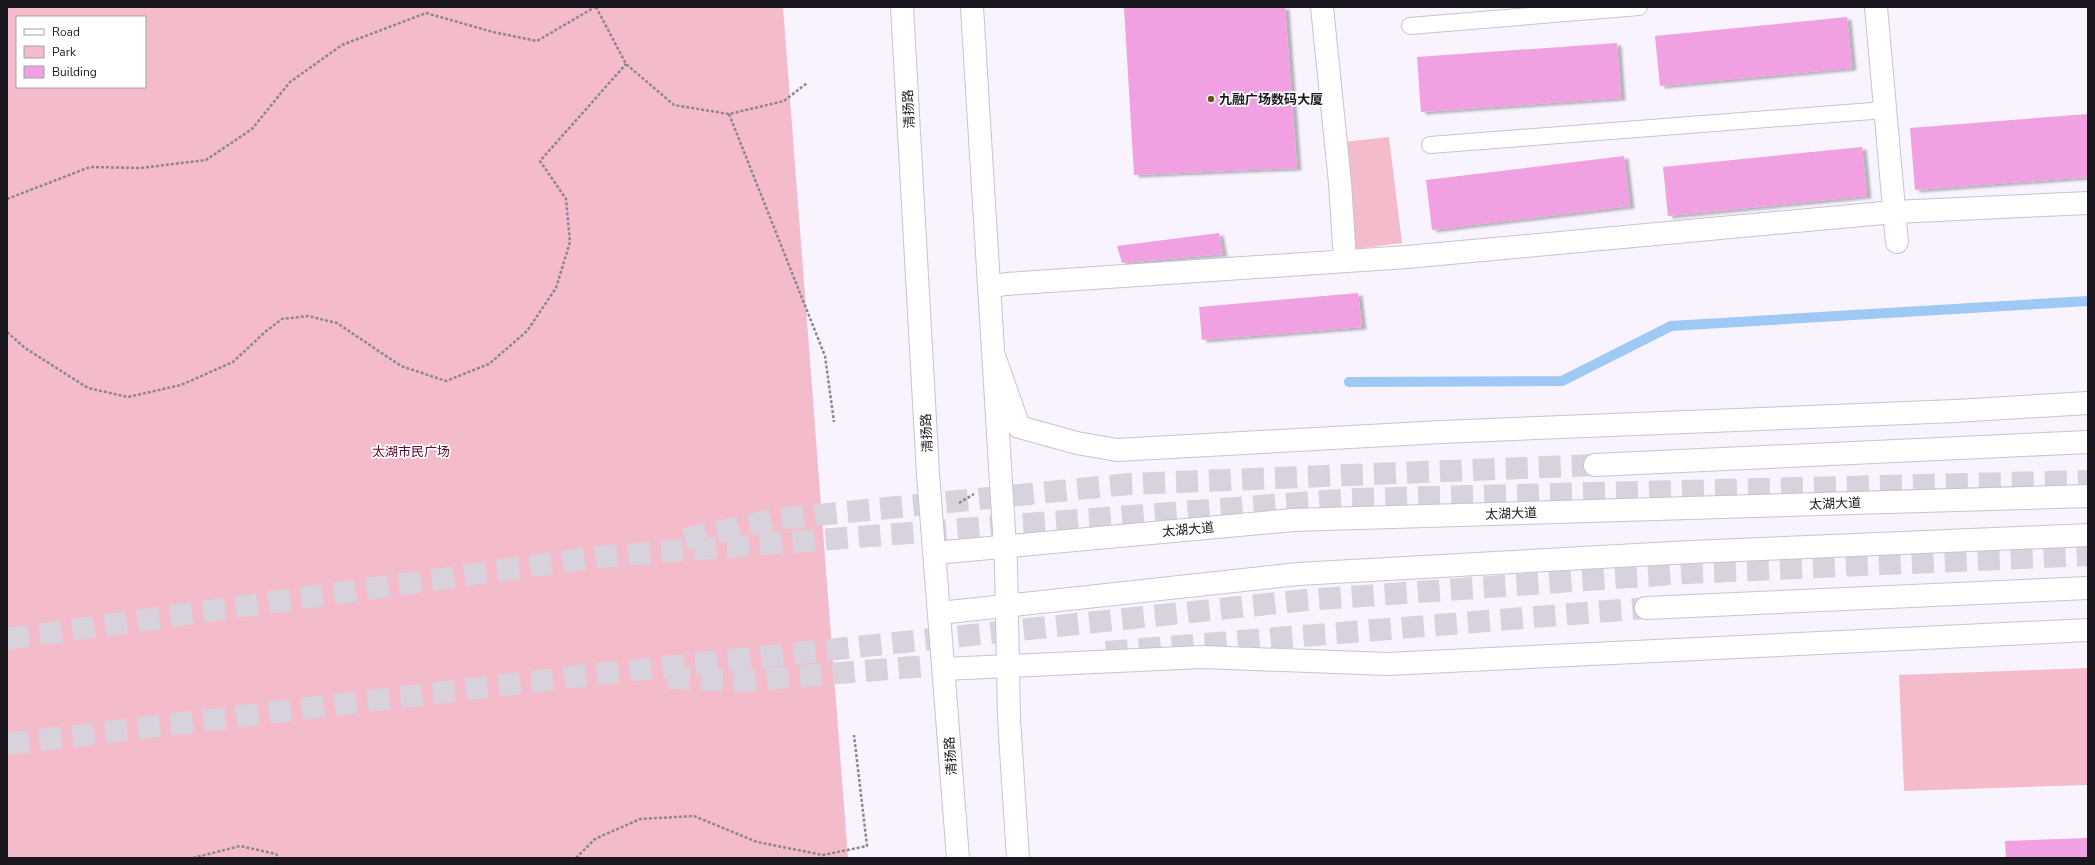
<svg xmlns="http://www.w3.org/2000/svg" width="2095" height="865" viewBox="0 0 2095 865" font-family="'Nunito Sans','Noto Sans SC',sans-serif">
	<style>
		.green { fill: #f4bcca; fill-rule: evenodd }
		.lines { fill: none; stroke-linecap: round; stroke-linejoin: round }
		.stream { stroke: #9ec9f4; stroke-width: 10 }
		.building { fill: #f1a0e2; filter: url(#shadow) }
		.highway-tunnel { stroke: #d7d2dc; stroke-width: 22; stroke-dasharray: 22 11; stroke-linecap: butt }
		.lane-casing { stroke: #c9c2d3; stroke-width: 18 }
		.street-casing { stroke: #c9c2d3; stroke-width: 24 }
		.secondary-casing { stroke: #c9c2d3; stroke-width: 24 }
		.primary-casing { stroke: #c9c2d3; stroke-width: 24 }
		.highway-casing { stroke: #c9c2d3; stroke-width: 24 }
		.path { stroke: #8b8790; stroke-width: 2.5; stroke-dasharray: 3 2; stroke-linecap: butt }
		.lane { stroke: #fff; stroke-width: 16 }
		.street { stroke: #fff; stroke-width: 22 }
		.secondary { stroke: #fff; stroke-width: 22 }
		.primary { stroke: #fff; stroke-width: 22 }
		.highway { stroke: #fff; stroke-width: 22 }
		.poi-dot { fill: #695523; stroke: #fff; stroke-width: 1.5 }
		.labels { text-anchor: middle; stroke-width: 3.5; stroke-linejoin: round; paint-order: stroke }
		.poi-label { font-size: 13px; font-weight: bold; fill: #1a181e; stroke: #fff; text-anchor: start }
		.street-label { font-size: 13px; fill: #1a181e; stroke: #fff }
		.park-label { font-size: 13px; fill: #640831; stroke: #fff }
	</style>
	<defs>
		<filter id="shadow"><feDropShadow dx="4.5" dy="2.5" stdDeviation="1" flood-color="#0004"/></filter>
	</defs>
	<rect width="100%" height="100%" fill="#f8f3fe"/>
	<path class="green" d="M7,7H783L848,858H7ZM17,17H145V87H17Z
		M1389,137L1402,243L1355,249L1343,142Z
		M2088,668V785L1904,791L1899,675Z"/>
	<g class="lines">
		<path class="stream" d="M1349,382L1562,381L1671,326L2088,301"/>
	</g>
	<path class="building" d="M1124,7H1285L1297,168L1134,175Z
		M1847,17L1852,68L1660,86L1655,36Z
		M1617,43L1621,98L1421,112L1417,57Z
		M2088,114V177L1915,190L1910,128Z
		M1862,147L1867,196L1668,216L1663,167Z
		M1624,156L1630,206L1432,230L1426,180Z
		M1219,233L1223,254L1122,263L1117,246Z
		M1358,293L1362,327L1202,340L1199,307Z
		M2088,838V858H2006L2005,841Z"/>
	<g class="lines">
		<path class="highway-tunnel" d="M685,539L777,519L1129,484L1595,465
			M7,639L597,557L1351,499L2088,481
			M1106,652L1646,608
			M668,678L743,681L962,663
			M7,744L588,675L1306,600L1686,573L2088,555"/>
		<g class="lane-casing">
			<path id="lane" d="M1410,26L1639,7
				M1430,145L1885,110"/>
		</g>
		<g class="street-casing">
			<path id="street" d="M1322,7L1340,183L1345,261
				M1876,7L1897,242
				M989,287L1006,284L1407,257L1894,212L2088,203"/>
		</g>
		<g class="secondary-casing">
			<path id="secondary" d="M902,7L928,474L958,858
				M972,7L1006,564L1009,719L1018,858"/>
		</g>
		<g class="primary-casing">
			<path id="primary" d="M994,356L1019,427L1077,443L1117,450L1441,432L1955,411L2088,403
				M935,553L1293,520L2088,496
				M940,613L1298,574L1690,552L2088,535
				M945,669L1202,657L1387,664L2088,630"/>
		</g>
		<g class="highway-casing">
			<path id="highway" d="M1595,465L2088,442
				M1646,608L2088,588"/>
		</g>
		<path class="path" d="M596,7L626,64L674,105L729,114L784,101L807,83
			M729,114L825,356L834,422
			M7,199L90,167L141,168L206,160L252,129L290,82L342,45L426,13L493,32L537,41L595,7
			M7,332L25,348L88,388L128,397L181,385L233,362L265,332L282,319L308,316L337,323L401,366L446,381L489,364L527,331L556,288L570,242L566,199L540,161L626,64
			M959,503L974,494
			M193,858L240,846L276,854L279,858
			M576,858L595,839L640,819L694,816L757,842L823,855L867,846L854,735"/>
		<use href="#lane" class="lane"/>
		<use href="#street" class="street"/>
		<use href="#secondary" class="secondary"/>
		<use href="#primary" class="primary"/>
		<use href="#highway" class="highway"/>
	</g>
	<circle class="poi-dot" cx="1211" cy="99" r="4"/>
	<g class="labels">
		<g class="poi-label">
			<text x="1219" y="104">九融广场数码大厦</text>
		</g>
		<g class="street-label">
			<text transform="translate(908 109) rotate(-93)" y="5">清扬路</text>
			<text transform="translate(926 433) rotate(-93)" y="5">清扬路</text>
			<text transform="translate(1835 503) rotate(-2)" y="5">太湖大道</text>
			<text transform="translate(1511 513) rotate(-2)" y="5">太湖大道</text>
			<text transform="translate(1188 529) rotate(-5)" y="5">太湖大道</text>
			<text transform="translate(950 756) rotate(-94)" y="5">清扬路</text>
		</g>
		<g class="park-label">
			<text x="411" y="456">太湖市民广场</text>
		</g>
	</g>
	<rect width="2095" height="865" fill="none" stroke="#1a181e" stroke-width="16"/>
	<rect x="16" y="16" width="130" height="72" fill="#ffffff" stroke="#a3a3a5"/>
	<rect x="24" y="29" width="20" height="6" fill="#ffffff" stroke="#a3a3a5"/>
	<text x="52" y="36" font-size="12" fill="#1a181e">Road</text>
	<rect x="24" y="46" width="20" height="12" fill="#f4bcca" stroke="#a3a3a5"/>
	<text x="52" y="56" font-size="12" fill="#1a181e">Park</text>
	<rect x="24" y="66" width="20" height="12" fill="#f1a0e2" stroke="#a3a3a5"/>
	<text x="52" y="76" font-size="12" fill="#1a181e">Building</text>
</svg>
